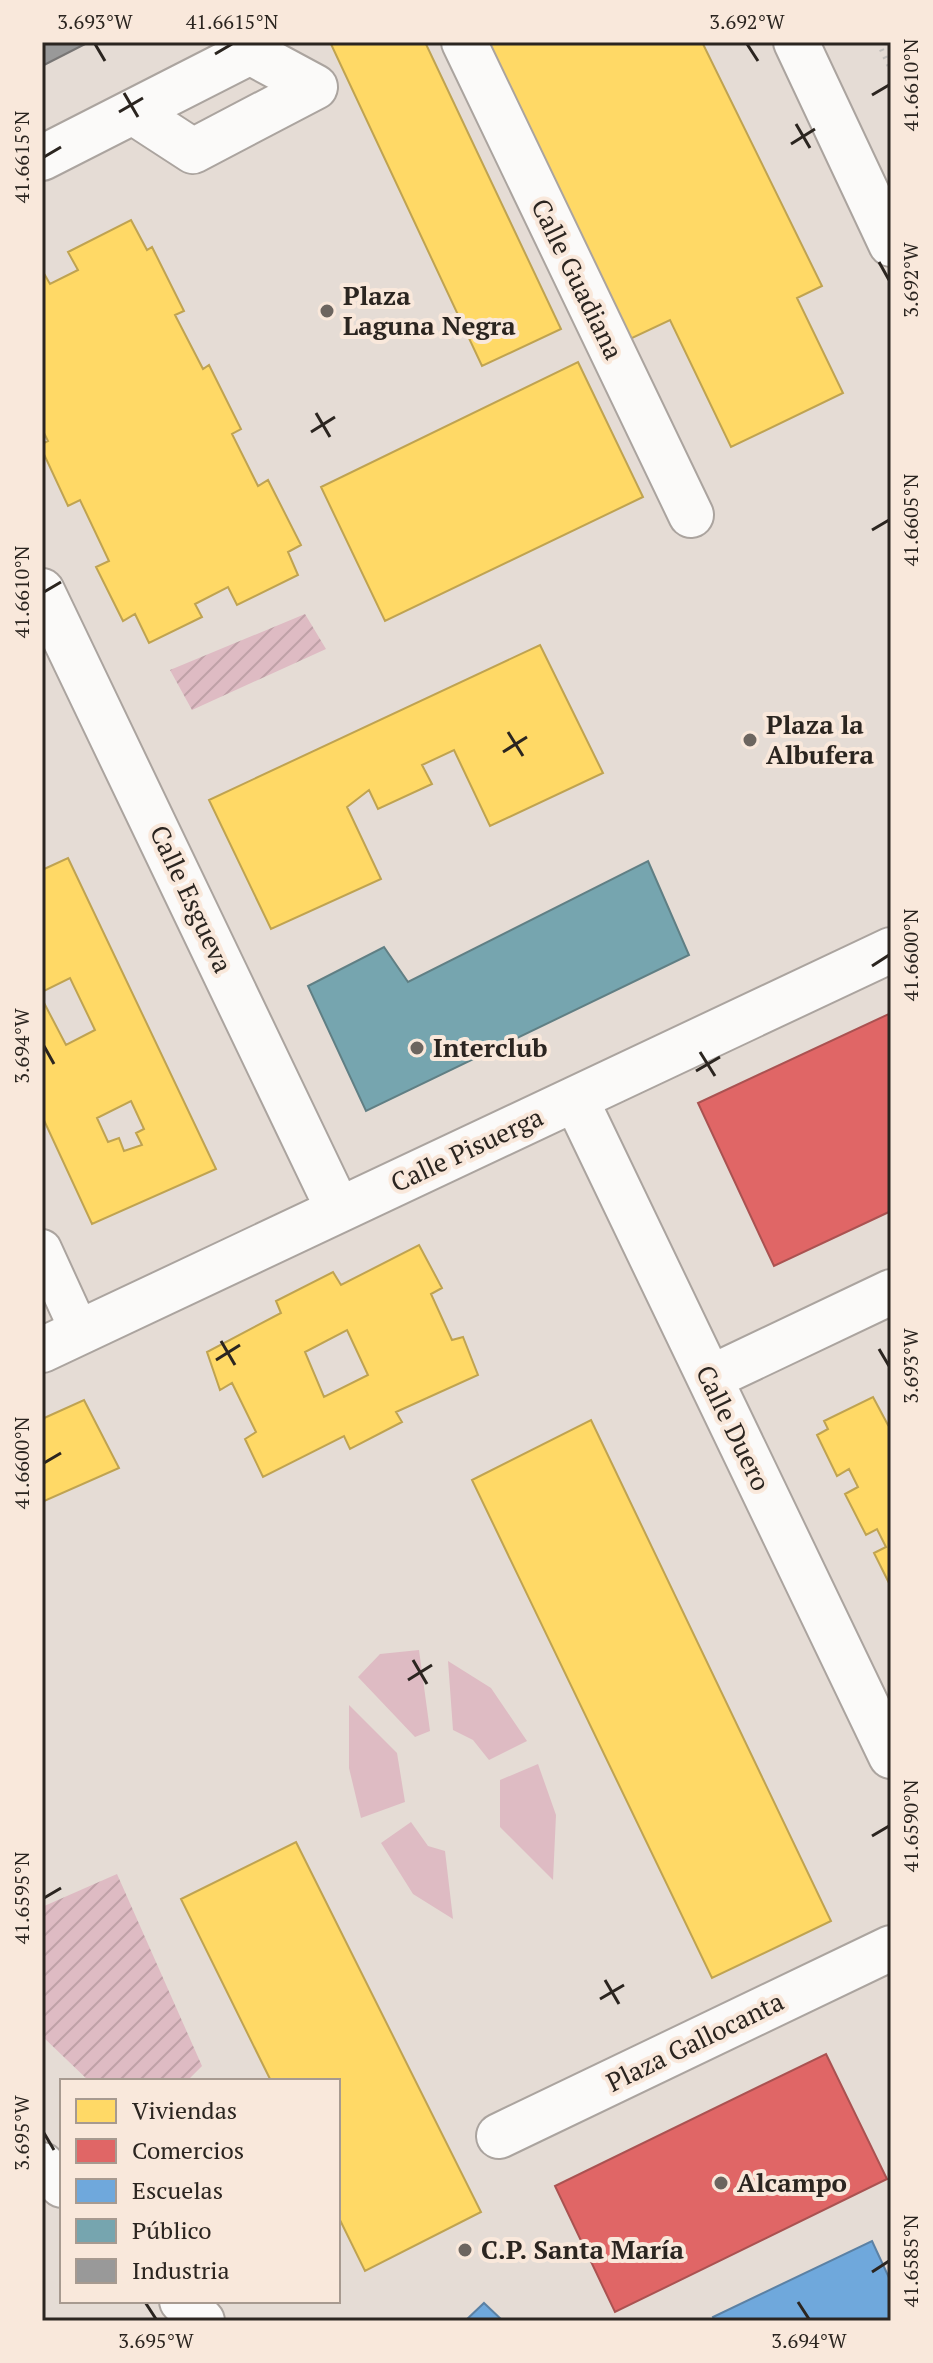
<svg xmlns="http://www.w3.org/2000/svg" width="933" height="2363" viewBox="0 0 933 2363" font-family="'PT Serif',serif">
	<style>
		.park { fill: #debbc3 }
		.garden { fill: url(#garden-furrows) }
		.homes { fill: #ffd966; stroke: #bfa351; stroke-width: 2; fill-rule: evenodd }
		.shops { fill: #e06666; stroke: #aa5251; stroke-width: 2 }
		.schools { fill: #6fa8dc; stroke: #5b81a4; stroke-width: 2 }
		.public { fill: #76a5af; stroke: #607f84; stroke-width: 2 }
		.industry { fill: #999; stroke: #787675; stroke-width: 2 }
		.lines { fill: none; stroke-linecap: round; stroke-linejoin: round }
		.pedestrian-casing { stroke: #aba49f; stroke-width: 42 }
		.minor-casing { stroke: #aba49f; stroke-width: 48 }
		.path { stroke: #c2bfbc; stroke-width: 5; stroke-dasharray: 2 6; stroke-linecap: butt }
		.pedestrian { stroke: #fbfaf9; stroke-width: 38 }
		.minor { stroke: #fbfaf9; stroke-width: 44 }
		.ticks { fill: none; stroke: #2b2520; stroke-width: 3 }
		.poi-dot { fill: #6c655f; stroke: #f9e8db; stroke-width: 3 }
		.labels { text-anchor: middle; stroke-width: 8; stroke-linejoin: round; paint-order: stroke }
		.street-label { font-size: 26px; fill: #2b2520; stroke: #f9e8db }
		.poi-label { font-size: 26px; font-weight: bold; fill: #2b2520; stroke: #f9e8db; text-anchor: start }
		.neatline { fill: none; stroke: #2b2520; stroke-width: 3 }
		.ticks-label { font-size: 20px; text-anchor: middle; fill: #2b2520 }
	</style>
	<defs>
		<pattern id="garden-furrows" width="10" height="10" patternUnits="userSpaceOnUse" patternTransform="scale(2)"><rect width="10" height="10" fill="#debbc3"/><path d="M-1 1l2-2M0 10L10 0M9 11l2-2" fill="none" stroke="#bfa1a7"/></pattern>
	</defs>
	<rect width="100%" height="100%" fill="#e5dcd5"/>
	<path class="park" d="M419,1650L430,1731L415,1737L358,1677L380,1654Z
		M448,1661L491,1688L527,1741L489,1760L473,1740L453,1730Z
		M349,1705L397,1753L405,1802L361,1818L349,1768Z
		M538,1764L556,1815L553,1880L500,1827V1780Z
		M411,1822L428,1846L445,1851L453,1919L413,1894L381,1843Z"/>
	<path class="garden" d="M305,614L326,649L192,710L170,670Z
		M117,1874L202,2066L187,2081H89L42,2036V1907Z"/>
	<path class="homes" d="M330,42H425L561,329L482,366Z
		M485,42H702L822,286L797,298L843,393L731,447L670,320L630,339Z
		M131,220L147,250L152,247L184,311L175,315L203,369L209,365L241,429L232,434L258,486L268,480L301,545L288,552L298,575L237,605L228,587L195,604L202,617L149,643L135,614L123,621L96,567L109,561L80,500L68,506L42,450V444L48,441L42,429V270L50,284L78,270L68,252Z
		M578,362L643,497L385,621L321,487Z
		M540,645L603,773L490,826L454,750L422,765L432,784L378,809L369,790L347,807L381,879L271,929L209,800Z
		M68,858L216,1169L92,1224L42,1116V999L66,1045L95,1030L70,978L42,992V870ZM131,1101L144,1129L136,1133L142,1145L124,1151L119,1138L108,1142L97,1118Z
		M419,1245L442,1288L431,1294L452,1340L463,1337L478,1375L396,1412L402,1422L350,1449L344,1436L263,1477L245,1439L256,1432L232,1383L220,1390L207,1352L281,1313L276,1301L333,1272L341,1285ZM347,1330L368,1375L324,1397L305,1352Z
		M873,1397L888,1425L891,1423V1587L874,1553L886,1547L877,1529L866,1535L845,1494L858,1487L849,1469L837,1476L817,1435L828,1429L824,1421Z
		M84,1400L119,1468L42,1502V1419Z
		M591,1420L831,1921L712,1978L472,1480Z
		M296,1842L481,2212L365,2271L338,2216V2081H271L181,1899Z"/>
	<path class="shops" d="M891,1013V1211L774,1266L698,1103Z
		M826,2054L887,2179L615,2312L555,2186Z"/>
	<path class="schools" d="M872,2241L891,2282V2321H715L713,2317Z
		M484,2303L503,2321H465Z"/>
	<path class="public" d="M648,861L689,955L366,1111L308,986L384,947L408,982Z"/>
	<path class="industry" d="M42,42H89L42,66Z"/>
	<g class="lines">
		<g class="pedestrian-casing">
			<path id="pedestrian" d="M42,1249L80,1332"/>
		</g>
		<g class="minor-casing">
			<path id="minor" d="M464,42L691,515
				M796,42L891,244
				M42,158L250,52L315,87L193,151L133,112
				M42,591L338,1209
				M576,1100L891,1756
				M42,1350L891,950
				M710,1378L891,1292
				M499,2136L891,1948
				M42,2165L62,2185
				M182,2301L202,2321"/>
		</g>
		<path class="path" d="M878,42L891,70"/>
		<use href="#pedestrian" class="pedestrian"/>
		<use href="#minor" class="minor"/>
	</g>
	<path class="ticks" d="M95,44L105,61M747,44L758,61M215,54L232,44M124,93L138,117M872,95L889,85M119,112L143,98M796,124L810,148M791,144L815,129M44,157L61,147M879,262L889,280M316,413L330,437M311,432L335,417M872,530L889,520M44,592L61,582M508,732L523,756M503,752L527,737M872,966L889,955M44,1046L54,1064M700,1052L715,1076M696,1071L720,1057M221,1341L235,1365M879,1349L889,1366M216,1360L240,1345M44,1463L61,1453M413,1660L427,1684M408,1680L432,1665M872,1836L889,1826M44,1898L61,1888M605,1980L619,2004M600,1999L624,1985M44,2133L54,2150M872,2272L889,2261M145,2302L156,2319M798,2302L809,2319"/>
	<g class="poi-dot">
		<circle cx="327" cy="311" r="8"/>
		<circle cx="750" cy="740" r="8"/>
		<circle cx="417" cy="1048" r="8"/>
		<circle cx="721" cy="2183" r="8"/>
		<circle cx="465" cy="2250" r="8"/>
	</g>
	<g class="labels">
		<g class="street-label">
			<text transform="translate(577 279) rotate(64)" y="9">Calle Guadiana</text>
			<text transform="translate(191 899) rotate(65)" y="9">Calle Esgueva</text>
			<text transform="translate(467 1150) rotate(-25)" y="9">Calle Pisuerga</text>
			<text transform="translate(733 1428) rotate(64)" y="9">Calle Duero</text>
			<text transform="translate(695 2042) rotate(-26)" y="9">Plaza Gallocanta</text>
		</g>
		<g class="poi-label">
			<text x="343" y="305">Plaza<tspan x="343" dy="30">Laguna Negra</tspan></text>
			<text x="766" y="734">Plaza la<tspan x="766" dy="30">Albufera</tspan></text>
			<text x="433" y="1057">Interclub</text>
			<text x="737" y="2192">Alcampo</text>
			<text x="481" y="2259">C.P. Santa María</text>
		</g>
	</g>
	<rect width="933" height="2363" fill="none" stroke="#f9e8db" stroke-width="88"/>
	<rect x="60" y="2079" width="280" height="224" fill="#f9e8db" stroke="#a79a90" stroke-width="2"/>
	<rect x="76" y="2099" width="40" height="24" fill="#ffd966" stroke="#a79a90" stroke-width="2"/>
	<text x="132" y="2119" font-size="24" fill="#2b2520">Viviendas</text>
	<rect x="76" y="2139" width="40" height="24" fill="#e06666" stroke="#a79a90" stroke-width="2"/>
	<text x="132" y="2159" font-size="24" fill="#2b2520">Comercios</text>
	<rect x="76" y="2179" width="40" height="24" fill="#6fa8dc" stroke="#a79a90" stroke-width="2"/>
	<text x="132" y="2199" font-size="24" fill="#2b2520">Escuelas</text>
	<rect x="76" y="2219" width="40" height="24" fill="#76a5af" stroke="#a79a90" stroke-width="2"/>
	<text x="132" y="2239" font-size="24" fill="#2b2520">Público</text>
	<rect x="76" y="2259" width="40" height="24" fill="#999999" stroke="#a79a90" stroke-width="2"/>
	<text x="132" y="2279" font-size="24" fill="#2b2520">Industria</text>
	<rect x="44" y="44" width="845" height="2275" class="neatline"/>
	<g class="ticks-label">
		<text x="95" y="29">3.693°W</text>
		<text x="232" y="29">41.6615°N</text>
		<text x="747" y="29">3.692°W</text>
		<text transform="translate(911 85) rotate(-90)" y="7">41.6610°N</text>
		<text transform="translate(22 157) rotate(-90)" y="7">41.6615°N</text>
		<text transform="translate(911 280) rotate(-90)" y="7">3.692°W</text>
		<text transform="translate(911 520) rotate(-90)" y="7">41.6605°N</text>
		<text transform="translate(22 592) rotate(-90)" y="7">41.6610°N</text>
		<text transform="translate(911 955) rotate(-90)" y="7">41.6600°N</text>
		<text transform="translate(22 1046) rotate(-90)" y="7">3.694°W</text>
		<text transform="translate(911 1366) rotate(-90)" y="7">3.693°W</text>
		<text transform="translate(22 1463) rotate(-90)" y="7">41.6600°N</text>
		<text transform="translate(911 1826) rotate(-90)" y="7">41.6590°N</text>
		<text transform="translate(22 1898) rotate(-90)" y="7">41.6595°N</text>
		<text transform="translate(22 2133) rotate(-90)" y="7">3.695°W</text>
		<text transform="translate(911 2261) rotate(-90)" y="7">41.6585°N</text>
		<text x="156" y="2348">3.695°W</text>
		<text x="809" y="2348">3.694°W</text>
	</g>
</svg>
